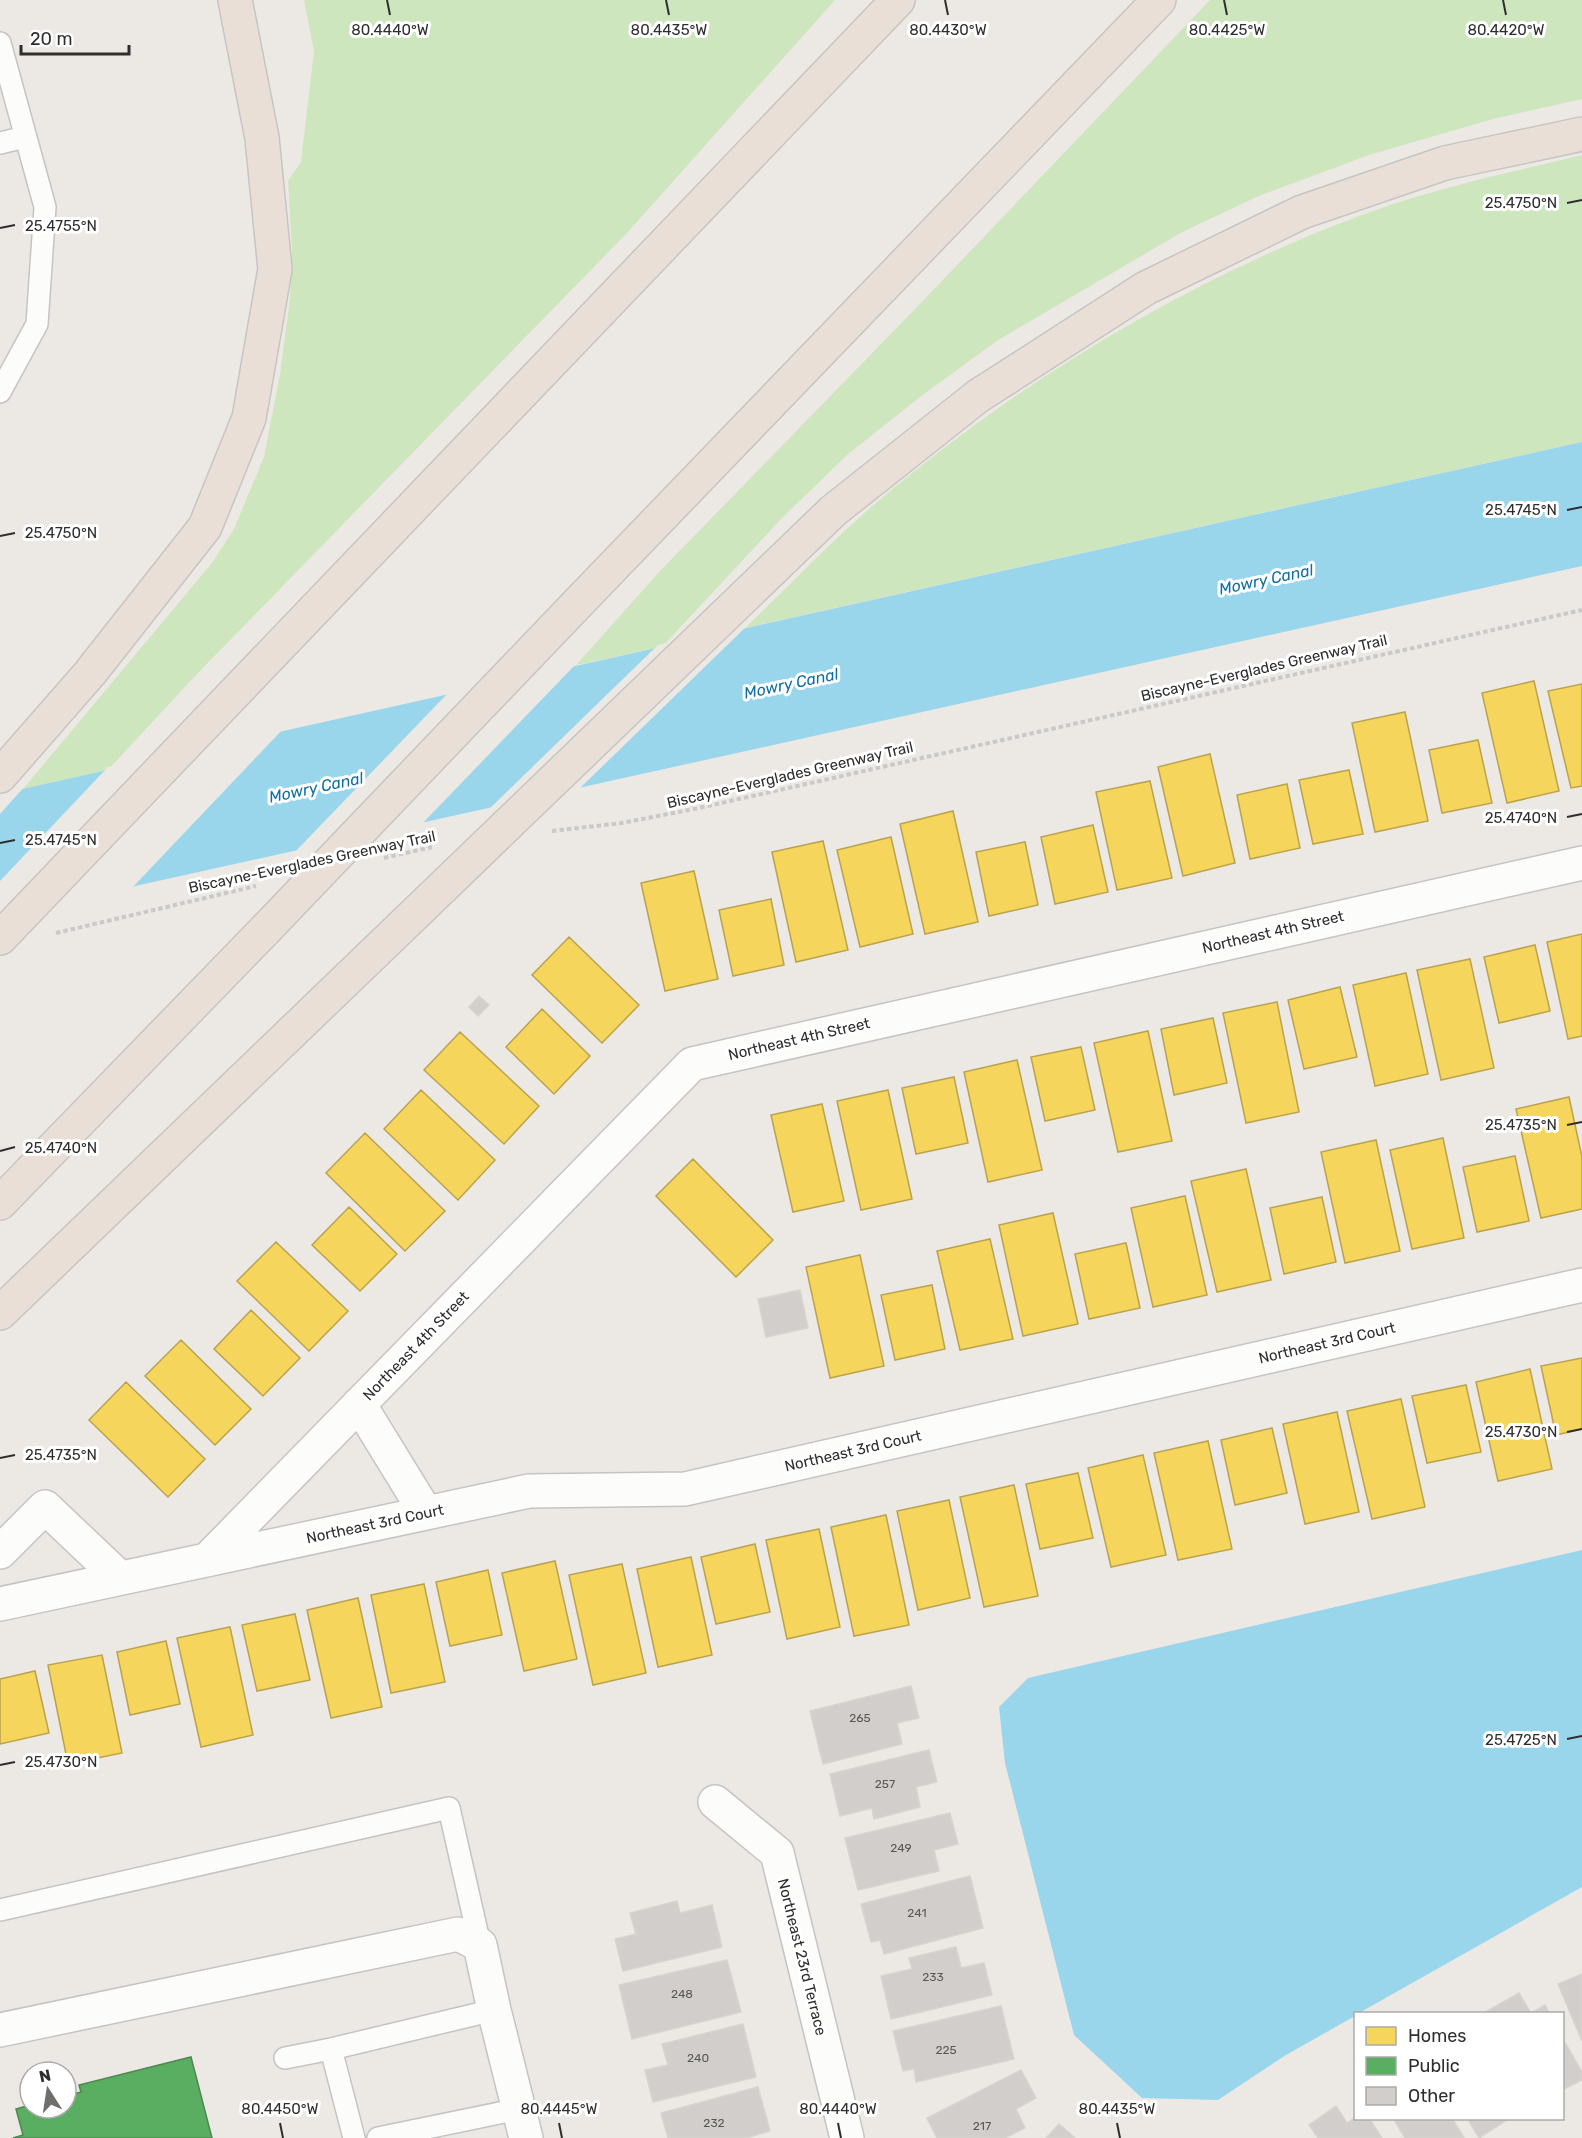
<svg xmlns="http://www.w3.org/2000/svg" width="1582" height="2138" viewBox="0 0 1582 2138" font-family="Rubik,sans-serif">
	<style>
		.green { fill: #cee6be }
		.water { fill: #99d6ec }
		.pier { fill: #ece8e4 }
		.homes { fill: #f6d55c; stroke: #baa34e; stroke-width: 1.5 }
		.public { fill: #5aae61; stroke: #4d8852; stroke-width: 1.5 }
		.building { fill: #d1cecb; stroke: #d7d4d0; stroke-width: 1.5 }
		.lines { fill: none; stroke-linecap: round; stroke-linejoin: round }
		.lane-casing { stroke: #c5c4c5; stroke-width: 24 }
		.street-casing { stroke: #c5c4c5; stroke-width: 36 }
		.highway-casing { stroke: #c6c5c4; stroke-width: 36 }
		.path { stroke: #c9c9c8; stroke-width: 4; stroke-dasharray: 4.5 3; stroke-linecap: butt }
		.lane { stroke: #fcfcfb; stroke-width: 21 }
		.street { stroke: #fcfcfb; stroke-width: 33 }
		.highway { stroke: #eadfd6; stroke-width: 33 }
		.highway-bridge-casing { stroke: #c6c5c4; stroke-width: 36; stroke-linecap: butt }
		.highway-bridge { stroke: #eadfd6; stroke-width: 33 }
		.ticks { fill: none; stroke: #2e2e2e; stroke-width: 2 }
		.labels { text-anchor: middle; stroke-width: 6; stroke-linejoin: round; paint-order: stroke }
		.number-label { font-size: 12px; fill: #585857 }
		.street-label { font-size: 15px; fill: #2e2e2e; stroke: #fff }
		.water-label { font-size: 16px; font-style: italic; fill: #0d6fa3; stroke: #fff }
		.ticks-label { font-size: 15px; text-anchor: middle; fill: #2e2e2e; stroke: #fff; stroke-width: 6; stroke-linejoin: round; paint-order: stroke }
	</style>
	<rect width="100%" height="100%" fill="#ece8e4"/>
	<path class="green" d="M304,0H835L627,233L196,675L107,771L23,789L212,563L234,529L264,457L280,374L290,299L292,250L288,181L301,162L314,51Z
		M1210,0H1582V99L1493,119L1369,155L1261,195L1184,231L998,340L920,397L847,455L782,518L662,647L576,665L661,570L917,307Z
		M1582,155V442L745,628C788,587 830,542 876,503C1015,385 1175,287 1346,221C1422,191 1503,174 1582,155Z"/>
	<path class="water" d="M1582,442V566L0,916V794Z
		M1582,1550V1887L1359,2013L1356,2014L1355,2016L1286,2055L1218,2100L1142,2098L1074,2035L1005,1763L999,1707L1028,1678Z"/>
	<path class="pier" d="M749,624L577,791L486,812L658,645Z
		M577,663L419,827L293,854L449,692Z
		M284,728L130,890L0,919V881L108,767Z
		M25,786L0,814V791Z"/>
	<path class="homes" d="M1534,681L1559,791L1507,803L1482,693Z
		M1582,684V786L1571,788L1548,691Z
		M1405,712L1428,821L1375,832L1352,723Z
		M1478,740L1492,803L1442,813L1429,750Z
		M1210,754L1235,863L1183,876L1158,767Z
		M1349,770L1363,834L1313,844L1299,780Z
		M1150,781L1172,878L1117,890L1096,792Z
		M1287,784L1300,848L1250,859L1237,795Z
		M953,811L978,922L925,934L900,824Z
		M1093,825L1108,892L1055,904L1041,837Z
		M891,837L913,934L860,947L837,850Z
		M823,841L848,950L796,962L772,852Z
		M1025,842L1038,905L989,916L976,852Z
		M694,871L718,979L665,991L641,883Z
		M771,899L784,965L733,976L719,910Z
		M1582,934V1036L1568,1039L1547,942Z
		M569,937L639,1005L602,1043L532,975Z
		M1535,945L1550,1011L1499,1023L1484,957Z
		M1470,959L1494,1068L1441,1080L1417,970Z
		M1406,973L1428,1074L1375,1086L1353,985Z
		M1340,987L1357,1057L1304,1069L1288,1000Z
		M1277,1002L1299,1112L1246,1123L1223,1013Z
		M542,1009L590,1056L554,1094L506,1047Z
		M1213,1018L1227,1083L1174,1095L1161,1029Z
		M1148,1031L1172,1141L1118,1152L1094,1043Z
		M460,1032L539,1106L504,1144L424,1070Z
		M1081,1047L1095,1110L1045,1121L1031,1057Z
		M1017,1060L1042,1170L988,1182L964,1072Z
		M954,1077L968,1143L916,1154L902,1088Z
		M421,1090L495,1160L458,1200L384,1129Z
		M888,1090L912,1199L861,1210L837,1101Z
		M1569,1097L1582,1157V1209L1541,1218L1516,1109Z
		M822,1104L844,1201L793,1212L771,1115Z
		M365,1133L445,1211L405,1251L326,1173Z
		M1443,1138L1464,1238L1412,1249L1390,1150Z
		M1376,1140L1400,1251L1345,1263L1321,1152Z
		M1515,1156L1529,1221L1477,1232L1463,1167Z
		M693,1159L773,1240L736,1277L656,1196Z
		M1246,1169L1271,1280L1217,1292L1191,1181Z
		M1185,1196L1207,1295L1153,1307L1131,1208Z
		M1322,1197L1336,1262L1284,1274L1270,1208Z
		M349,1207L397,1254L360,1291L312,1245Z
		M1053,1213L1078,1324L1023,1336L999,1225Z
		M990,1239L1013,1339L960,1350L937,1251Z
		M276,1242L348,1311L309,1351L237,1281Z
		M1126,1243L1140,1308L1089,1319L1075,1254Z
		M860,1255L884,1366L830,1378L806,1267Z
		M932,1285L945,1349L895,1360L881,1295Z
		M251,1310L300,1358L263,1396L214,1349Z
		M181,1340L251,1409L215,1445L145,1376Z
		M1582,1358V1429L1556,1435L1541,1366Z
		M1530,1369L1552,1469L1498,1481L1476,1382Z
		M126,1382L205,1459L168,1497L89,1420Z
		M1466,1385L1481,1452L1427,1463L1412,1396Z
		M1401,1399L1425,1507L1372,1519L1347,1411Z
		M1337,1412L1359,1512L1305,1524L1283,1424Z
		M1272,1428L1287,1493L1235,1505L1221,1440Z
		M1208,1441L1232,1549L1178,1560L1154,1453Z
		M1143,1455L1166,1555L1111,1567L1088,1468Z
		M1078,1473L1093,1538L1040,1549L1026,1484Z
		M1014,1485L1038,1596L984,1607L960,1497Z
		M949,1500L970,1598L918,1610L897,1511Z
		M886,1515L909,1625L854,1636L831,1527Z
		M819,1529L840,1627L787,1639L766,1540Z
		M755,1544L770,1612L716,1624L701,1557Z
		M691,1557L712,1655L658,1667L637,1569Z
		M555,1561L577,1659L524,1671L502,1573Z
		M622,1564L646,1673L593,1685L569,1575Z
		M488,1570L502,1635L450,1646L436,1582Z
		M424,1584L445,1682L391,1693L371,1595Z
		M358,1598L382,1707L331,1718L307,1610Z
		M295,1614L310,1680L257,1691L242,1625Z
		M230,1627L253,1735L201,1747L177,1638Z
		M166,1641L180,1704L130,1715L117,1652Z
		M102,1655L122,1753L68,1764L48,1665Z
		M35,1671L49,1733L0,1744V1679Z"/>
	<path class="public" d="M191,2057L212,2138H13L23,2135L16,2109L30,2105V2108H66V2096L81,2092L79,2085Z"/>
	<path class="building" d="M479,996L489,1005L478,1016L469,1007Z
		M800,1290L808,1328L766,1337L758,1299Z
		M911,1686L919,1718L897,1723L902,1744L823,1764L810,1711Z
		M929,1750L937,1782L916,1787L920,1807L874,1819L872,1808L840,1816L830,1774Z
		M950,1813L958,1844L934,1850L939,1871L858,1890L845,1838Z
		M970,1876L983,1928L884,1954L880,1940L871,1942L861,1904Z
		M677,1901L680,1913L712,1905L722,1947L623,1971L615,1939L636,1934L630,1913Z
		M956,1947L961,1968L984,1963L992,1995L891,2019L881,1976L912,1969L909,1958Z
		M727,1960L741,2012L632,2039L619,1985Z
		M1582,1974V2041L1558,1984Z
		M1519,1993L1531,2013L1545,2005L1550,2014H1488L1487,2011Z
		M1001,2006L1014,2059L916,2082L914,2069L903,2071L893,2031Z
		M743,2024L756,2077L653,2102L645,2070L668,2065L662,2044Z
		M1562,2037L1582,2072V2080L1562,2090Z
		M1021,2070L1036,2098L1016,2109L1025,2128L1005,2138H937L927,2118Z
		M758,2087L770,2131L746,2138H668L661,2113Z
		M1336,2106L1347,2123L1356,2117V2118H1369L1382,2138H1318L1309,2125Z
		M1393,2118H1452L1464,2138H1405Z
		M1467,2118H1510L1479,2138Z
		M1059,2124L1075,2138H1046Z"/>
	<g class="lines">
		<g class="lane-casing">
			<path id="lane" d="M0,43L45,207L37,324L0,392
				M0,143L25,137
				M0,1910L449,1808L480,1945
				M285,2058L331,2049
				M354,2138L331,2049L494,2010
				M378,2138L519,2109"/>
		</g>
		<g class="street-casing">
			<path id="street" d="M359,1404L426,1513
				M0,1552L45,1507L120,1578
				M207,1560L692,1064L1582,863
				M0,1604L529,1491L685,1489L1582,1285
				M715,1802L777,1853L847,2138
				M0,2030L458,1934L480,1945L494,2010L526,2138"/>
		</g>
		<g class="highway-casing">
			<path id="highway" d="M833,511L978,396L1146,288L1302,212L1445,163L1582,134
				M579,602L1159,0
				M0,776L90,673L205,527L249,418L275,269L262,138L235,0
				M0,938L898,0
				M0,1203L265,930
				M0,1313L395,933"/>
		</g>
		<path class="path" d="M552,831L622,823L699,808L1582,610
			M384,858L432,847
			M56,933L256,886"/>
		<use href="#lane" class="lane"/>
		<use href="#street" class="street"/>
		<use href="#highway" class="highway"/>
		<g class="highway-bridge-casing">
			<path id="highway-bridge" d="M265,930L579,602
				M395,933L833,511"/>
		</g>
		<use href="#highway-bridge" class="highway-bridge"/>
	</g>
	<path class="ticks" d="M387,0L390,15M666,0L669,15M945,0L948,15M1224,0L1227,15M1503,0L1506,15M1567,203L1582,200M0,228L15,225M1567,510L1582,507M0,536L15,533M1567,817L1582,814M0,843L15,840M1567,1125L1582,1122M0,1151L15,1147M1567,1432L1582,1429M0,1458L15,1455M1567,1739L1582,1736M0,1765L15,1762M280,2123L283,2138M559,2123L562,2138M838,2123L841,2138M1117,2123L1120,2138"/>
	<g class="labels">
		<g class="number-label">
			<text x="860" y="1722">265</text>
			<text x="885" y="1788">257</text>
			<text x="901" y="1852">249</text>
			<text x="917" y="1917">241</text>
			<text x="933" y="1981">233</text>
			<text x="682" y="1998">248</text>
			<text x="946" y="2054">225</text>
			<text x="698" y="2062">240</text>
			<text x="714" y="2127">232</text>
			<text x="982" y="2130">217</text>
		</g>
		<g class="street-label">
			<text transform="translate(1264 668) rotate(-13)" y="5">Biscayne-Everglades Greenway Trail</text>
			<text transform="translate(790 775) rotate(-13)" y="5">Biscayne-Everglades Greenway Trail</text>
			<text transform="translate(312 862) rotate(-12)" y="5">Biscayne-Everglades Greenway Trail</text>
			<text transform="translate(1273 932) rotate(-13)" y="5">Northeast 4th Street</text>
			<text transform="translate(799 1039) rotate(-13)" y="5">Northeast 4th Street</text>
			<text transform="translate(1327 1343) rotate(-13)" y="5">Northeast 3rd Court</text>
			<text transform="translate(416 1346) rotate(-46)" y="5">Northeast 4th Street</text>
			<text transform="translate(853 1451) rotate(-13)" y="5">Northeast 3rd Court</text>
			<text transform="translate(375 1524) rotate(-12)" y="5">Northeast 3rd Court</text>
			<text transform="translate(802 1957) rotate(76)" y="5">Northeast 23rd Terrace</text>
		</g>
		<g class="water-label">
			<text transform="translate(1266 579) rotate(-12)" y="6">Mowry Canal</text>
			<text transform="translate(791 683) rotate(-12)" y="6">Mowry Canal</text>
			<text transform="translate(316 787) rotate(-12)" y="6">Mowry Canal</text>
		</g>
	</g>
	<g class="ticks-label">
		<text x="390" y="35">80.4440°W</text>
		<text x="669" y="35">80.4435°W</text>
		<text x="948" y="35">80.4430°W</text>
		<text x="1227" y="35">80.4425°W</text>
		<text x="1506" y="35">80.4420°W</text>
		<text x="1521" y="208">25.4750°N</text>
		<text x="61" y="231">25.4755°N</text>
		<text x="1521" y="515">25.4745°N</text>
		<text x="61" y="538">25.4750°N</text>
		<text x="1521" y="823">25.4740°N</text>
		<text x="61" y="845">25.4745°N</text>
		<text x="1521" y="1130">25.4735°N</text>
		<text x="61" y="1153">25.4740°N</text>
		<text x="1521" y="1437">25.4730°N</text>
		<text x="61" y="1460">25.4735°N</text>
		<text x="1521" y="1745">25.4725°N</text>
		<text x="61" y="1767">25.4730°N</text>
		<text x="280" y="2114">80.4450°W</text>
		<text x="559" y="2114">80.4445°W</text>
		<text x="838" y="2114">80.4440°W</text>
		<text x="1117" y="2114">80.4435°W</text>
	</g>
	<rect x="1354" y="2012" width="210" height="108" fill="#ffffff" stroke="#ababab" stroke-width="1.5"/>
	<rect x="1366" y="2027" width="30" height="18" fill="#f6d55c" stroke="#ababab" stroke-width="1.5"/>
	<text x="1408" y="2042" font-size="18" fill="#2e2e2e">Homes</text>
	<rect x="1366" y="2057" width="30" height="18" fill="#5aae61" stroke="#ababab" stroke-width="1.5"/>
	<text x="1408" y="2072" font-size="18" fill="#2e2e2e">Public</text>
	<rect x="1366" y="2087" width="30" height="18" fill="#d1cecb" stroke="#ababab" stroke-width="1.5"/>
	<text x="1408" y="2102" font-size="18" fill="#2e2e2e">Other</text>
	<g transform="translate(48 2090) rotate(348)"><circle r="28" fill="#ffffff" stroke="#ababab" stroke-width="1.5"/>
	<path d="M0-4.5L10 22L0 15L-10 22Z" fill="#706f6e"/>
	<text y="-9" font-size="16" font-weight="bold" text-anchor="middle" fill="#2e2e2e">N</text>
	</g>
	<path d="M21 45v9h108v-9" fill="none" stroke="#2e2e2e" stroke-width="3"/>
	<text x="30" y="45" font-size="18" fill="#2e2e2e" stroke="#ffffff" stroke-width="4.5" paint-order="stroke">20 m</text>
</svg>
